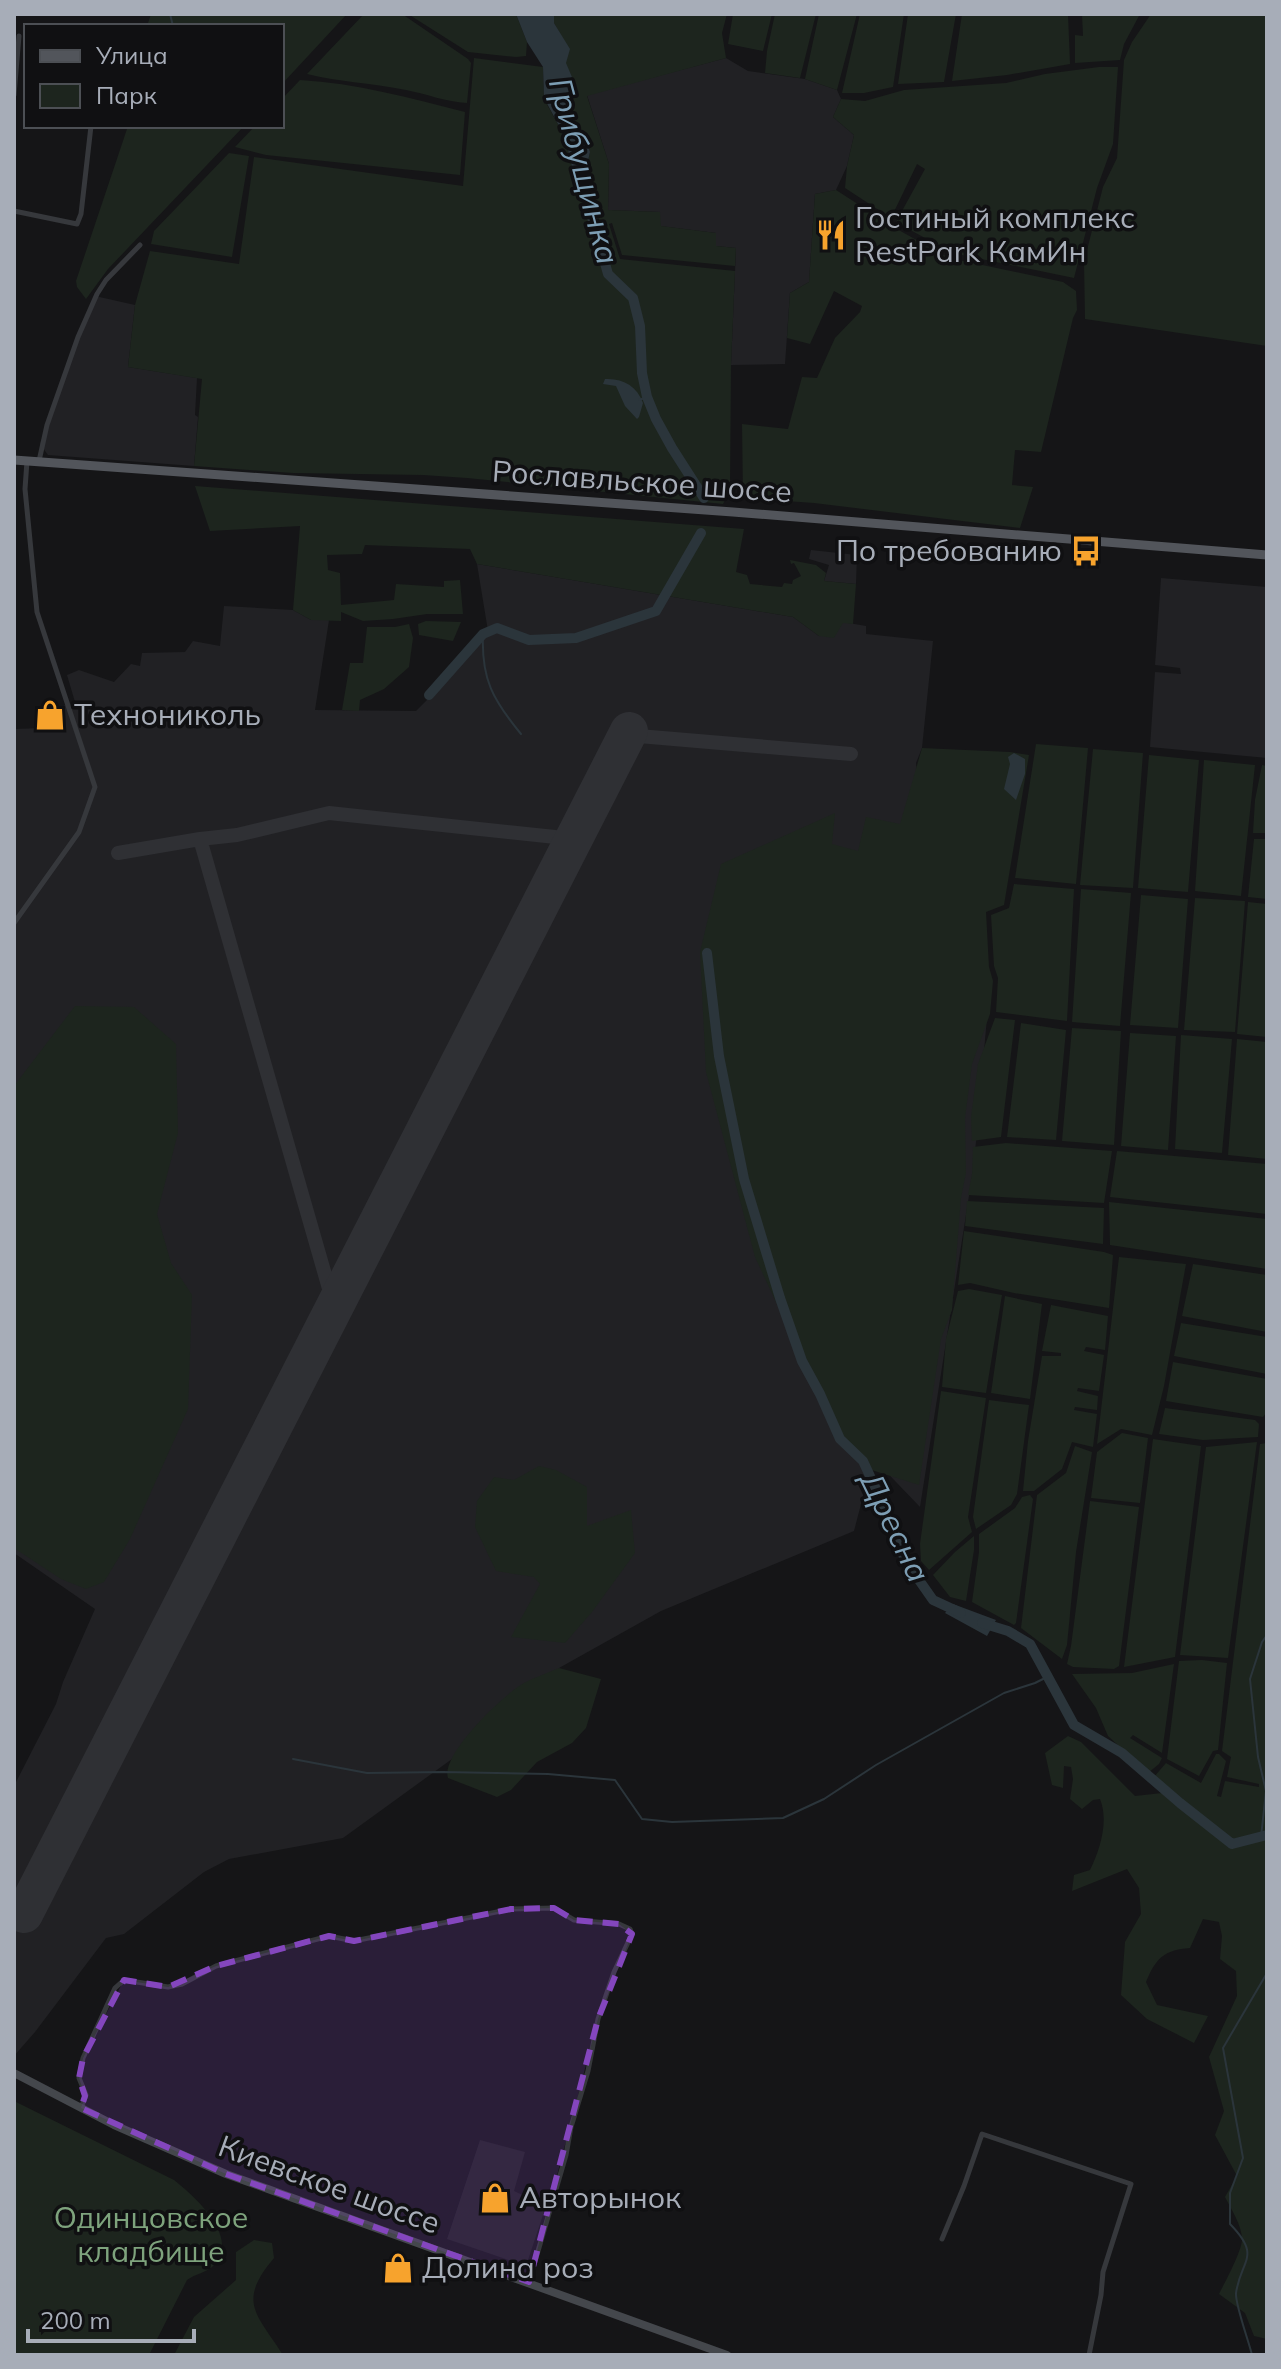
<svg xmlns="http://www.w3.org/2000/svg" width="1281" height="2369" viewBox="0 0 1281 2369" font-family="Mulish,sans-serif">
	<style>
		.built { fill: #212124 }
		.green { fill: #1d251e }
		.water { fill: #2b353b }
		.lines { fill: none; stroke-linecap: round; stroke-linejoin: round }
		.stream { stroke: #2b353b; stroke-width: 2 }
		.river { stroke: #2b353b; stroke-width: 10 }
		.taxiway { stroke: #2f3034; stroke-width: 14 }
		.runway { stroke: #2f3034; stroke-width: 38 }
		.street { stroke: #36383c; stroke-width: 5 }
		.secondary { stroke: #44474c; stroke-width: 8 }
		.primary { stroke: #52555b; stroke-width: 9 }
		.marked { fill: #8446be; fill-opacity: 0.2; stroke: #8446be; stroke-width: 6; stroke-dasharray: 16 10; stroke-linejoin: round }
		.labels { text-anchor: middle; stroke-width: 7; stroke-linejoin: round; paint-order: stroke }
		.poi-label { font-size: 30px; fill: #a7adb8; stroke: #101012; text-anchor: start }
		.street-label { font-size: 30px; fill: #a7adb8; stroke: #101012 }
		.park-label { font-size: 30px; fill: #7ea37d; stroke: #101012 }
		.water-label { font-size: 32px; font-style: italic; fill: #7d9eb4; stroke: #101012 }
	</style>
	<rect width="100%" height="100%" fill="#151517"/>
	<path class="built" d="M726,58L748,71L805,79L837,90L841,99L833,117L854,135L847,166L836,190L815,194L809,282L790,293L785,364L731,365L736,248L716,246V233L660,226V212L608,210L609,164L587,95Z
		M95,296L135,305L128,367L197,378L195,415L198,417L194,466L48,455L40,444Z
		M811,550L857,555L856,584L824,581L829,565L809,559Z
		M477,564L793,617L819,636L843,622L866,626V634L933,641L922,748L916,763L918,780L988,1006L974,1164L920,1507L873,1458L854,1531L661,1611L559,1668L543,1693L343,1838L229,1859L204,1872L124,1934L106,1938L35,2032L14,2056V1786L56,1704L63,1682L95,1609L14,1553V729L44,728L39,714L75,702L67,675L79,670L114,682L131,664L140,666L142,653L185,652L193,641L220,646L224,606L293,610L311,620H329L315,710L416,711L447,680L488,631Z
		M1161,578L1267,587V758L1150,747L1155,672L1181,674L1180,668L1155,665Z
		M480,2140L525,2152L514,2191L546,2206L526,2266L447,2239Z"/>
	<path class="green" d="M151,14H347L282,84V26H147Z
		M364,14H402L468,59L471,63L467,103C446,102 427,94 406,90C373,83 339,82 307,74Z
		M408,14H516L527,42L526,56L516,57L468,52Z
		M554,14H727L722,33L726,58L587,96L609,164L608,210L660,212L661,226L716,233V246L736,248L735,266L622,255L612,223L609,224L620,259L735,271L731,365L730,490L723,504L467,478L423,475L293,473L194,466L202,379L128,367L135,305L150,251L239,264L254,157L463,186L474,58L543,67L544,99L565,137L578,193L588,189L587,165L590,152L586,138L574,120L569,99L572,77L565,63L569,49L554,23Z
		M733,14H772L763,51L728,44Z
		M775,14H816L800,78L765,73L767,51Z
		M819,14H857L837,90L805,79Z
		M860,14H904L893,87L864,93H842Z
		M908,14H956L944,82L898,84Z
		M962,14H1068L1070,64L1007,75L952,81Z
		M1082,14H1140L1124,44L1120,60L1075,63V35L1083,36Z
		M1151,14H1267V346L1085,319L1084,262L1103,187L1117,158L1124,60L1132,42Z
		M1099,67H1118L1113,144L1097,188L1074,278L952,253L896,222L925,169L917,164L891,218L845,188L847,166L854,135L833,117L841,99L865,101L904,90L1006,83L1045,74Z
		M300,80C356,83 410,98 465,112L460,175L266,155L235,147L255,126H282V99Z
		M128,126H244L108,269L86,299L77,287L76,281Z
		M229,153L249,156L232,257L151,244L154,231Z
		M836,190L895,228L949,258L1063,282L1076,291L1077,310L1073,318L1041,452L1015,450L1012,485L1033,487L1020,528L814,503L743,498L742,424L788,429L802,377L817,378L835,338L860,312L862,306L834,291L810,344L787,338L790,293L809,282L815,194Z
		M195,486L744,529L736,572L747,575L750,584L782,587L784,583L792,584L793,580L801,576L794,563L791,564L790,560L816,565L826,573L824,581L856,584L853,624L843,623L834,638L819,636L793,617L477,564L470,549L365,545L362,554L327,555L328,570L340,573L341,605L394,600L396,584L444,587V581L460,580L463,614H427L393,619L363,621L341,612V621L311,620L293,610L300,526L210,531Z
		M426,621L461,622L453,641L419,635L418,624Z
		M409,624L413,638L409,667L384,689L360,700L359,711L342,710L350,663H363L367,627H395Z
		M1036,744L1088,748L1076,884L1015,878Z
		M922,748L1010,752L1029,755L1004,905L986,912L989,967L993,981L990,1014L972,1064L965,1118L966,1173L961,1198L952,1310L941,1339L919,1485L862,1467L822,1401L755,1257L706,1072L700,952L721,864L835,813L832,844L858,851L866,817L900,824Z
		M1093,749L1143,753L1133,888L1080,885Z
		M1149,755L1199,760L1188,892L1138,888Z
		M1204,760L1255,765L1241,896L1195,891Z
		M1262,765L1267,766V833H1253L1255,800Z
		M1254,839H1267V899L1248,897Z
		M1014,884L1074,889L1067,1021L996,1012L998,978L994,966L991,915L1009,908Z
		M1081,889L1131,893L1120,1026L1072,1022Z
		M1141,895L1188,899L1178,1028L1130,1025Z
		M1195,898L1245,901L1235,1032L1184,1030Z
		M1248,902L1267,904V1037L1237,1034Z
		M75,1006L134,1007L176,1044L178,1133L157,1214L171,1263L192,1295L188,1409L130,1539L104,1582L86,1589L61,1579L14,1548V1086Z
		M995,1018L1015,1020L1001,1137L972,1141L971,1117L978,1064Z
		M1021,1023L1066,1030L1056,1140L1007,1137Z
		M1072,1028L1121,1031L1114,1145L1062,1141Z
		M1130,1033L1176,1036L1168,1150L1121,1146Z
		M1181,1035L1232,1039L1222,1153L1175,1149Z
		M1237,1039L1267,1042V1159L1228,1155Z
		M1006,1143L1112,1151L1104,1203L968,1195L972,1174L973,1147Z
		M1117,1151L1267,1164V1214L1110,1197Z
		M967,1201L1104,1208L1103,1244L965,1226Z
		M1109,1202L1267,1219V1269L1110,1245Z
		M964,1231L1104,1252L1113,1255L1109,1308L1014,1293L970,1283L958,1285Z
		M1119,1257L1186,1264L1164,1386L1152,1435L1121,1429L1097,1444Z
		M1193,1264L1267,1275V1332L1182,1316Z
		M969,1289L1002,1295L986,1393L942,1387L946,1339L958,1291Z
		M1005,1296L1042,1304L1030,1399L991,1393Z
		M1051,1305L1108,1316L1105,1350L1086,1347L1084,1351L1104,1355L1099,1391L1078,1388L1077,1391L1098,1396L1097,1410L1075,1407L1074,1410L1097,1414L1093,1447L1072,1442L1062,1469L1034,1491H1023L1028,1441L1042,1356H1061V1353L1042,1351Z
		M1181,1323L1267,1337V1374L1174,1356Z
		M1173,1362L1267,1379V1412L1263,1417L1166,1401Z
		M941,1391L986,1398L968,1517L972,1532L929,1570L921,1561L920,1544Z
		M989,1400L1029,1405L1017,1494L1011,1505L976,1529L973,1517Z
		M1165,1408L1255,1420L1259,1424L1258,1437L1203,1440L1159,1434Z
		M1122,1433L1148,1438L1140,1503L1091,1498L1097,1452Z
		M1153,1439L1201,1446L1175,1657L1124,1667Z
		M1257,1442L1228,1658L1180,1655L1206,1447Z
		M1267,1443V2339L1254,2336L1245,2313L1219,2294C1225,2282 1241,2253 1242,2240C1242,2225 1231,2209 1225,2197L1237,2176L1215,2135L1224,2111L1209,2057L1237,1996L1236,1971L1220,1959L1222,1936L1219,1922L1203,1919L1190,1948C1164,1950 1156,1958 1146,1982L1157,2005L1208,2016L1194,2043L1147,2019L1121,1995L1125,1942L1141,1914L1139,1888L1127,1869L1072,1891L1074,1875L1090,1870C1100,1850 1109,1821 1100,1799L1093,1800L1082,1809L1070,1799L1073,1779L1071,1767L1064,1766L1063,1788L1052,1785L1045,1753L1068,1736L1081,1742L1135,1796L1171,1792L1154,1777L1166,1763L1201,1783L1216,1754H1219L1226,1761L1217,1796L1221,1797L1225,1781L1259,1787V1784L1227,1777L1231,1757L1222,1751L1260,1444Z
		M1075,1446L1092,1452L1076,1552L1067,1645L1062,1659L1021,1628L1037,1495L1066,1473Z
		M539,1466L556,1470L587,1487V1526L631,1510L635,1553L592,1612L565,1643L511,1637L540,1584L534,1577L496,1571L475,1527L477,1501L494,1477L514,1480Z
		M1030,1495L1033,1499L1016,1623L1014,1625L972,1602L979,1552V1534L1015,1508L1022,1497Z
		M1090,1501L1139,1507L1119,1666L1114,1669L1073,1667L1067,1664L1071,1646Z
		M974,1536V1550L966,1601L950,1597L933,1575L955,1552Z
		M1202,1660L1227,1663L1218,1750L1213,1751L1199,1776L1167,1759L1179,1661Z
		M1174,1664L1162,1753L1133,1735L1130,1738L1162,1758L1159,1764L1148,1773L1108,1736L1096,1708L1072,1674L1132,1673Z
		M559,1668L601,1679L586,1728L572,1743L537,1762L511,1790L497,1797L448,1778C440,1755 504,1694 524,1683C535,1677 548,1673 559,1668Z
		M14,2101L174,2180C194,2196 241,2237 214,2265C208,2272 195,2274 187,2280L149,2355H14Z
		M254,2240L272,2243L274,2258C237,2302 256,2313 283,2355H174L194,2317L236,2280V2252Z"/>
	<path class="water" d="M516,14H554V23L570,49L566,63L572,77L569,99L574,120L586,138L590,152L587,165L588,189L578,193L565,137L544,98L543,67L527,42Z
		M605,379C623,378 637,386 643,403L639,417L637,419L625,406L616,386L603,384Z
		M1014,753L1025,759V774L1016,800L1004,789L1010,764L1008,757Z
		M953,1604L996,1620L987,1636L945,1613Z"/>
	<g class="lines">
		<path class="stream" d="M170,14L173,26
			M639,400L647,397
			M483,634C481,679 493,700 521,734
			M293,1759L367,1773L443,1772L548,1774L615,1780L642,1819L672,1822L783,1818L824,1799L876,1765L1004,1693L1035,1683L1047,1677
			M1261,1837L1266,1791L1258,1757L1250,1679L1262,1642L1267,1635
			M1252,2355C1249,2342 1235,2304 1236,2293C1241,2259 1262,2257 1230,2224V2193L1243,2158L1223,2048L1267,1973"/>
		<path class="river" d="M584,178L586,196L608,274L633,298L640,326L642,373L647,397L656,419L672,448L704,498
			M429,695L483,634L497,628L529,640L576,638L656,611L701,533
			M707,953L719,1056L744,1179L780,1298L802,1361L820,1394L840,1439L863,1461L894,1528L905,1560L933,1600L961,1613
			M982,1623L1008,1631L1030,1644L1074,1725L1122,1753L1180,1803L1232,1844L1267,1835"/>
		<path class="taxiway" d="M627,735L851,754
			M200,839L334,1306
			M118,853L200,839L237,835L329,813L574,839"/>
		<path class="runway" d="M24,1914L629,731"/>
		<path class="street" d="M14,95L19,36
			M14,211L77,224L81,214L91,126
			M39,461L47,425L78,337L97,294L106,280L140,245
			M14,923L79,832L95,787L37,612L25,489L27,461
			M81,2108L86,2095L79,2078L83,2058L115,1988L124,1980L168,1987L182,1984L216,1966L329,1936L354,1941L511,1909L554,1908L574,1920L619,1924L630,1929L632,1934L614,1972L598,2019L588,2071L571,2127L566,2155L529,2282
			M942,2239L964,2186L982,2134L1131,2184L1103,2272L1101,2295L1089,2355"/>
		<path class="secondary" d="M14,2073L114,2125L226,2174L727,2355"/>
		<path class="primary" d="M14,460L733,512L1267,555"/>
	</g>
	<path class="marked" d="M554,1908L574,1920L619,1924L632,1934L598,2019L529,2282L226,2174L81,2108L85,2096L79,2078L83,2058L124,1980L168,1987L216,1966L329,1936L354,1941L511,1909Z"/>
	<defs>
		<g id="restaurant-bare" transform="scale(2.4)"><path d="M-5-6h1v4h1v-4h1v4h1v-4h1v5L-1.5 .5V6h-2V.5L-5-1ZM5-6V6H3V1.5H1.5Q1.5-4 5-6Z" fill="#f7a32d" stroke="#101012" stroke-width="2.5" paint-order="stroke"/></g>
		<g id="bus-bare" transform="scale(2.4)"><path d="M-5-6H5V4H4V6H2V4H-2V6H-4V4H-5ZM-3.5-4V0h7V-4ZM-3.5 1.2v1.5H-2V1.2ZM2 1.2v1.5H3.5V1.2Z" fill="#f7a32d" stroke="#101012" stroke-width="2.5" paint-order="stroke"/></g>
		<g id="shop-bare" transform="scale(2.4)"><path d="M-5-2.5h2.3a2.7 3.5 0 0 1 5.4 0H5L5.5 6h-11ZM-1.5-2.5h3a1.5 2.3 0 0 0-3 0Z" fill="#f7a32d" stroke="#101012" stroke-width="2.5" paint-order="stroke"/></g>
	</defs>
	<g fill-rule="evenodd">
		<use href="#restaurant-bare" x="831" y="235"/>
		<use href="#bus-bare" x="1086" y="551"/>
		<use href="#shop-bare" x="50" y="715"/>
		<use href="#shop-bare" x="495" y="2198"/>
		<use href="#shop-bare" x="398" y="2268"/>
	</g>
	<g class="labels">
		<g class="poi-label">
			<text x="855" y="228">Гостиный комплекс<tspan x="855" dy="34">RestPark КамИн</tspan></text>
			<text x="1062" y="561" text-anchor="end">По требованию</text>
			<text x="74" y="725">Технониколь</text>
			<text x="519" y="2208">Авторынок</text>
			<text x="422" y="2278">Долина роз</text>
		</g>
		<g class="street-label">
			<text transform="translate(642 482) rotate(4)" y="10">Рославльское шоссе</text>
			<text transform="translate(329 2185) rotate(20)" y="10">Киевское шоссе</text>
		</g>
		<g class="park-label">
			<text x="151" y="2228">Одинцовское<tspan x="151" dy="34">кладбище</tspan></text>
		</g>
		<g class="water-label">
			<text transform="translate(584 171) rotate(75)" y="11">Грибущинка</text>
			<text transform="translate(895 1527) rotate(64)" y="11">Дресна</text>
		</g>
	</g>
	<rect width="1281" height="2369" fill="none" stroke="#a7adb8" stroke-width="32"/>
	<rect x="24" y="24" width="260" height="104" fill="#101012" stroke="#4c4f54" stroke-width="2"/>
	<rect x="40" y="50" width="40" height="12" fill="#52555b" stroke="#4c4f54" stroke-width="2"/>
	<text x="96" y="64" font-size="24" fill="#a7adb8">Улица</text>
	<rect x="40" y="84" width="40" height="24" fill="#1d251e" stroke="#4c4f54" stroke-width="2"/>
	<text x="96" y="104" font-size="24" fill="#a7adb8">Парк</text>
	<path d="M28 2329v12h166v-12" fill="none" stroke="#a7adb8" stroke-width="4"/>
	<text x="40" y="2329" font-size="24" fill="#a7adb8" stroke="#101012" stroke-width="6" paint-order="stroke">200 m</text>
</svg>
